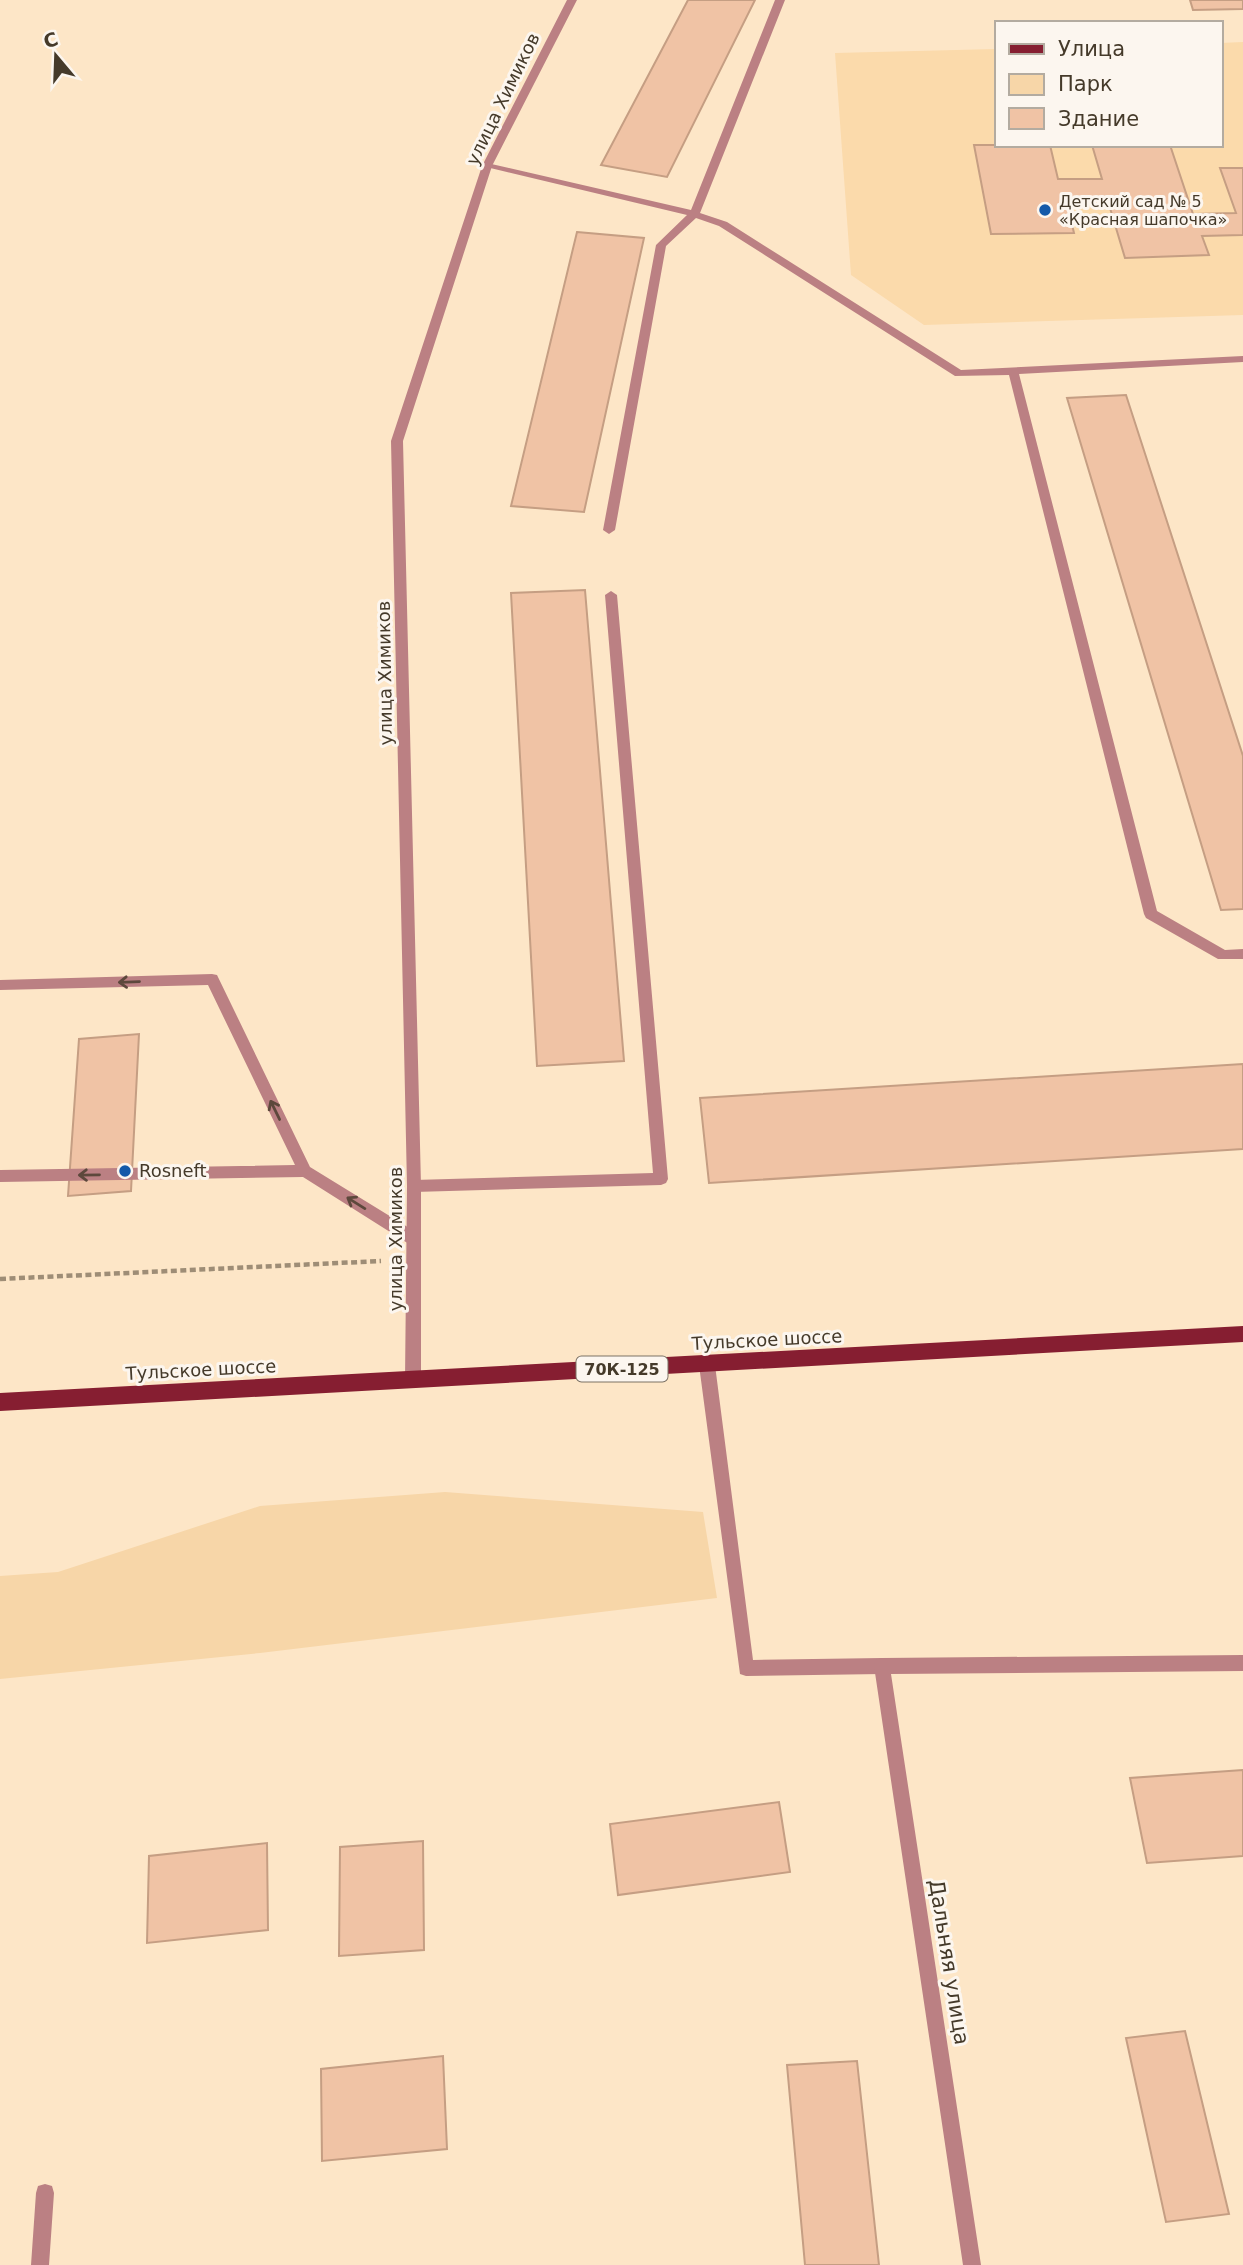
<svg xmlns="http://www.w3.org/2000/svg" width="1243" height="2265" viewBox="0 0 1243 2265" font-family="'DejaVu Sans',sans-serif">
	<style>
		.built { fill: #fbdaab }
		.green { fill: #f7d6a8 }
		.building { fill: #f0c3a5; stroke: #c59e83; stroke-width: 2 }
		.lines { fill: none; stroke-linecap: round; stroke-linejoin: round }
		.path { stroke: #9e8d76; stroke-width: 4.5; stroke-dasharray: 6 3.5; stroke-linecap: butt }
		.service { fill: #bb8083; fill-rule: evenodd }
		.minor { fill: #bb8083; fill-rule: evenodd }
		.primary { fill: #861e31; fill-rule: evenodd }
		.oneway { stroke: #5d483c }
		.poi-dot { fill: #1459a9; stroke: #fcf6ef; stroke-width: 2.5 }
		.labels { text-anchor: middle; stroke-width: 6; stroke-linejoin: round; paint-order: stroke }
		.far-poi-label { font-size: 16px; fill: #453a2a; stroke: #fcf6ef; text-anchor: start }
		.shield { fill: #fcf6ef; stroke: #7c7265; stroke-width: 2 }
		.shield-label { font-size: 16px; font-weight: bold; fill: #453a2a }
		.street-label { font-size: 18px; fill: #453a2a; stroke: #fcf6ef }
		.poi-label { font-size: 18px; fill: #453a2a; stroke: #fcf6ef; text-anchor: start }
		.near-street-label { font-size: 21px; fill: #453a2a; stroke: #fcf6ef }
	</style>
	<rect width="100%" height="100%" fill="#fde6c7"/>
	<path class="built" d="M1243,42V315L924,325L851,275L835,53L996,49V145H1220V43Z"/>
	<path class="green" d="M445,1492L703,1512L717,1598L260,1653L0,1679V1576L58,1572L260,1506Z"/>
	<path class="building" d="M688,0H755L667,177L601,165Z
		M1190,0H1243V9L1193,10Z
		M974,145H1050L1058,179H1102L1092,145H1170L1193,214L1236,213L1220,168H1243V235L1202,236L1209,255L1125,258L1107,198L1066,199L1074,233L991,234Z
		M577,232L644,238L584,512L511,506Z
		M1126,395L1243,756V909L1221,910L1067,398Z
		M585,590L624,1061L537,1066L511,593Z
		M139,1034L131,1191L68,1196L79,1039Z
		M1243,1064V1149L709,1183L700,1098Z
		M1243,1770V1856L1147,1863L1130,1778Z
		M779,1802L790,1872L618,1895L610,1824Z
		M423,1841L424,1950L339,1956L340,1847Z
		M267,1843L268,1930L147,1943L149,1856Z
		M1185,2031L1229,2214L1166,2222L1126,2038Z
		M443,2056L447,2149L322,2161L321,2069Z
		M857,2061L879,2265H805L787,2065Z"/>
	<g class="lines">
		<path class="path" d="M0,1279L381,1261"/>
		<path class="service" d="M775,0H785L700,213L727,222L961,370L1243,356V362L1019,374L1157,911L1225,950L1243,949V959H1218L1146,918L1144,914L1009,375L955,376L719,226L696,218L666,246L615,530L609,534L603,530L656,245L687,215L482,166L487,163L691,210Z
			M611,591L617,595L668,1179L666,1183L661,1185L414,1192L409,1190L407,1186L409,1182L414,1180L653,1173L605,595Z
			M212,974L217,975L310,1167L419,1234L421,1239L419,1244L414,1245L409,1244L303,1177L0,1182V1170L295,1165L208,985L0,990V980Z
			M707,1358L712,1360L715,1365L753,1660L882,1658L888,1660L890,1666L888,1672L882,1674L746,1676L740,1674L699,1365L702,1360Z"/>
		<path class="minor" d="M567,0H577L492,166L403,441L421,1186V1380L418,1385L413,1387L408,1385L405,1380L407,1186L391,441L482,166Z
			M1243,1655V1671L891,1674L981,2265H963L874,1666L876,1660L882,1658Z
			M45,2184L52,2186L54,2193L49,2265H31L36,2193L38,2186Z"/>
		<path class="primary" d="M1243,1326V1342L0,1411V1393Z"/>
	</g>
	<defs><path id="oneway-shaft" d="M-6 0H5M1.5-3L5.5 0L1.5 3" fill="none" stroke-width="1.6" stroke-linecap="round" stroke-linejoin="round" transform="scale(1.75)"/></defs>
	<g class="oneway">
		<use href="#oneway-shaft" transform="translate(129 982) rotate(178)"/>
		<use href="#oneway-shaft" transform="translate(275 1110) rotate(-116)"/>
		<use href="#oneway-shaft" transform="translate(89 1175) rotate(179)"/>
		<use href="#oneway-shaft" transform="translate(356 1203) rotate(-148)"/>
	</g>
	<g class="poi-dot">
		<circle cx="1045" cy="210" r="7"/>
		<circle cx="125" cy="1171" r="7"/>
	</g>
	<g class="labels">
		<g class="far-poi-label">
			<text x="1059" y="207">Детский сад № 5<tspan x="1059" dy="18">«Красная шапочка»</tspan></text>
		</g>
		<rect class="shield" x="576.5" y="1356.5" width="91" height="25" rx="5"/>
		<g class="shield-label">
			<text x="622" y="1375">70К-125</text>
		</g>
		<g class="street-label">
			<text transform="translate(503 99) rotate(-64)" y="6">улица Химиков</text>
			<text transform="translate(385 673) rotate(-91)" y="6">улица Химиков</text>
			<text transform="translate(396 1239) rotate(-90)" y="6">улица Химиков</text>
			<text transform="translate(767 1340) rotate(-3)" y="6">Тульское шоссе</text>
			<text transform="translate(201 1370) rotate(-3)" y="6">Тульское шоссе</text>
		</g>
		<g class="poi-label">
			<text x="139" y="1177">Rosneft</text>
		</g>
		<g class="near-street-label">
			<text transform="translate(949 1962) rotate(81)" y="7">Дальняя улица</text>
		</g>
	</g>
	<rect x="995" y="21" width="228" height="126" fill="#fcf6ef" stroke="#b3aba0" stroke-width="2"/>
	<rect x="1009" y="44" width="35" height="10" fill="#861e31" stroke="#b3aba0" stroke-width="2"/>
	<text x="1058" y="56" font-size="21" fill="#453a2a">Улица</text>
	<rect x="1009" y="74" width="35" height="21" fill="#f7d6a8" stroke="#b3aba0" stroke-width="2"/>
	<text x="1058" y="91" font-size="21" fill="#453a2a">Парк</text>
	<rect x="1009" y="108" width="35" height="21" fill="#f0c3a5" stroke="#b3aba0" stroke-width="2"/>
	<text x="1058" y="126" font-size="21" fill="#453a2a">Здание</text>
	<g transform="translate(56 56) rotate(341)" stroke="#fcf6ef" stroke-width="5" paint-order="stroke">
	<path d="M0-5L12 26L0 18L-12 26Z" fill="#453a2a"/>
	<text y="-10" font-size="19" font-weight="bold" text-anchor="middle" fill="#453a2a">С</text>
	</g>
</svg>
